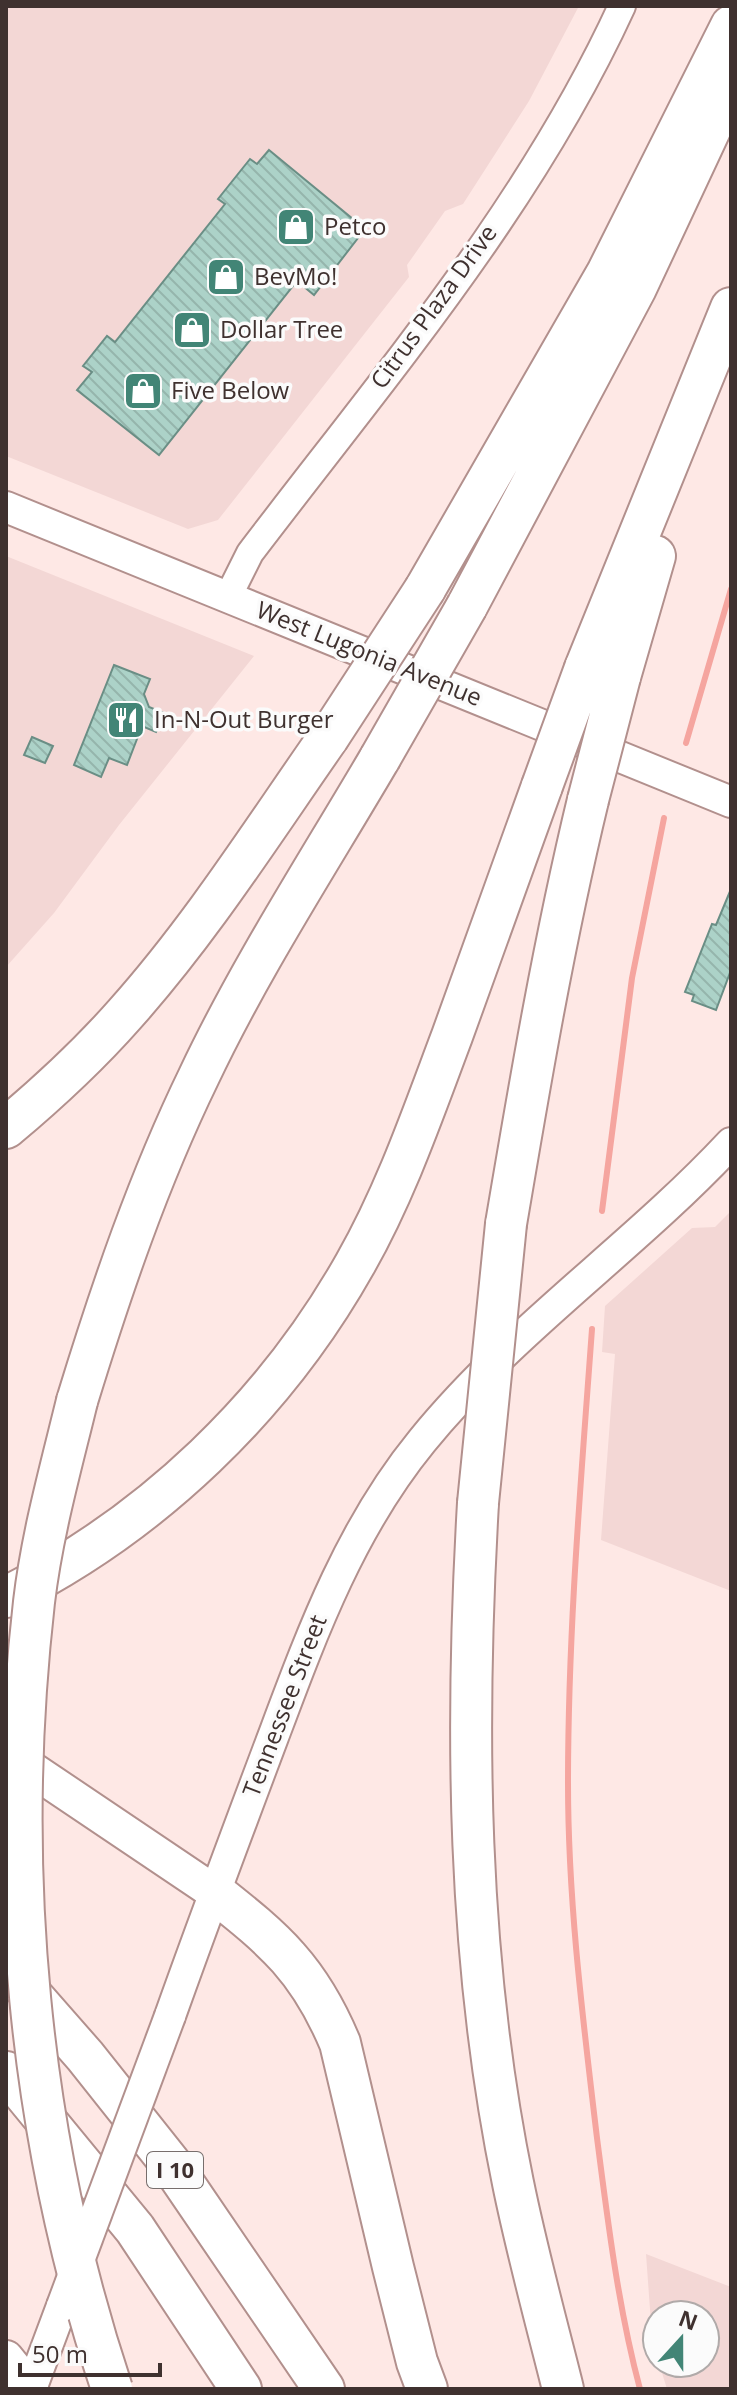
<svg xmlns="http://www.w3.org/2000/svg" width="737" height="2395" viewBox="0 0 737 2395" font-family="'Open Sans',sans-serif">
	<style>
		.built { fill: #f3d7d5 }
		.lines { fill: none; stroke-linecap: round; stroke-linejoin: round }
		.stream { stroke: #f5a59f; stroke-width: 6 }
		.building { fill: url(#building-back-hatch); stroke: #6a8e85; stroke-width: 2 }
		.tertiary-casing { stroke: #b2908d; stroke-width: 30 }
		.secondary-casing { stroke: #b2908d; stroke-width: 34 }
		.primary-casing { stroke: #b2908d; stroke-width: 38 }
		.motorway-casing { stroke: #b2908d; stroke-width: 44 }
		.tertiary { stroke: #fff; stroke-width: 26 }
		.secondary { stroke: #fff; stroke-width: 30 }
		.primary { stroke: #fff; stroke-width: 34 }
		.motorway { stroke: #fff; stroke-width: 40 }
		.secondary-bridge-casing { stroke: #b2908d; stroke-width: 34; stroke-linecap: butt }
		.motorway-bridge-casing { stroke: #b2908d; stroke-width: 44; stroke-linecap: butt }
		.secondary-bridge { stroke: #fff; stroke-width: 30 }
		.motorway-bridge { stroke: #fff; stroke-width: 40 }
		.labels { text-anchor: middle; stroke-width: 7; stroke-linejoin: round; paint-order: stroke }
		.shield { fill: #fbfbfb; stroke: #776e6c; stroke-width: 2 }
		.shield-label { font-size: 22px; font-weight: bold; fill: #3f312f }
		.poi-label { font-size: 24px; fill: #3f312f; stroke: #fbfbfb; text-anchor: start }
		.street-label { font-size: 24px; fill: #3f312f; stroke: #fbfbfb }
	</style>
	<defs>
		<pattern id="building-back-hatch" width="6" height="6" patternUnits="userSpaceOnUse" patternTransform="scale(2)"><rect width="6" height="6" fill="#acd2c8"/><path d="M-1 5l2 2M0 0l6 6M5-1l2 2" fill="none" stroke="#95b5ac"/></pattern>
	</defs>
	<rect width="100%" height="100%" fill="#fee8e5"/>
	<path class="built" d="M6,6H579L529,101L463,204L445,211L407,265L409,277L218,520L188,529L6,456Z
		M6,556L254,656L119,825L54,913L6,967Z
		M731,1211V1591L601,1540L615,1354L602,1352L605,1306L692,1228L715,1227Z
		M646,2254L731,2287V2389H667L659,2363H705V2315H657V2355L652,2337Z"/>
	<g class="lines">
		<path class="stream" d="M686,743L731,589
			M602,1211L632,978L664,818
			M592,1329C581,1480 568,1631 568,1783C568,1902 583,2020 597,2138C608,2222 618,2307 640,2389"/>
	</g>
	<path class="building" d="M269,150L365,229L314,295L297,281L159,455L77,390L92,372L83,366L107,336L115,342L225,204L218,199L250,159L257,164Z
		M114,665L150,679L144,694L149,707L164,713L156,732L142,726L127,765L109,758L101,777L74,765Z
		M32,737L53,746L45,763L24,755Z
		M731,889V970L716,1010L692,1001L694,995L685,992L712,924L716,925Z"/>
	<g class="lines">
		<g class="tertiary-casing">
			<path id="tertiary" d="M228,597L250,553C383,378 530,207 622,6"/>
		</g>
		<g class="secondary-casing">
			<path id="secondary" d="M6,507L731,802
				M170,2016C203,1923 238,1830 273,1737C312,1633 350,1529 422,1441C513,1329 633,1248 731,1143
				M31,2389L62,2306"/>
		</g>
		<g class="primary-casing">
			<path id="primary" d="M6,1752L214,1892
				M6,2358L31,2389"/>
		</g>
		<g class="motorway-casing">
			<path id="motorway" d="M425,589L607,273L731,26
				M467,606L636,288L731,85
				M585,668L731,308
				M620,677L655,556
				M6,1128C49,1092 88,1056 125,1014C201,929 263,831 328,738
				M506,1224C530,1082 554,941 588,800
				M77,1401C111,1290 148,1181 199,1076C250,968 319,862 380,758
				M478,1503C465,1729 467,1960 513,2183C527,2252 546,2321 563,2389
				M6,1597C152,1524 275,1406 355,1264C396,1192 423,1113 452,1036C482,952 512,869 542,786
				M214,1892C275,1940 309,1969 340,2043L393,2267L417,2362L427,2389
				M6,1966L85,2056L170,2163L324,2389
				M6,2072L135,2229L241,2389"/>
		</g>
		<use href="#tertiary" class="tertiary"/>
		<use href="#secondary" class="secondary"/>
		<use href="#primary" class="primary"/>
		<use href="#motorway" class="motorway"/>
		<g class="secondary-bridge-casing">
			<path id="secondary-bridge" d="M62,2306L170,2016"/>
		</g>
		<g class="motorway-bridge-casing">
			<path id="motorway-bridge" d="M328,738L425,589
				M380,758L467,606
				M542,786L585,668
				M588,800L620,677
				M77,1401C61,1467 42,1534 34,1602C4,1865 28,2137 112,2389
				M478,1503L506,1224"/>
		</g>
		<use href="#secondary-bridge" class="secondary-bridge"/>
		<use href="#motorway-bridge" class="motorway-bridge"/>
	</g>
	<defs>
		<g id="shop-square" transform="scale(2)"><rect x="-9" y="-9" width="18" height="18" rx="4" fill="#428576" stroke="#fbfbfb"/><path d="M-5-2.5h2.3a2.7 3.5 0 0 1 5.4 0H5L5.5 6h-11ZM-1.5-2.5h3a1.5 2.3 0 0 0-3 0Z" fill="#fff"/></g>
		<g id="restaurant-square" transform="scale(2)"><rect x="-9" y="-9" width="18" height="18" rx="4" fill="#428576" stroke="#fbfbfb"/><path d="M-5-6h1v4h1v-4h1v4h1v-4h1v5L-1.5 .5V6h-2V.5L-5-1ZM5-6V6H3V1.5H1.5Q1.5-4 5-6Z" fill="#fff"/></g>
	</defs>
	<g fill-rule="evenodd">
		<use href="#shop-square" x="296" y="227"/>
		<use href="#shop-square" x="226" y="277"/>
		<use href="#shop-square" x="192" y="330"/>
		<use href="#shop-square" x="143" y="391"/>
		<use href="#restaurant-square" x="126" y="720"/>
	</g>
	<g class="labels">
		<rect class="shield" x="147" y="2152" width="56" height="36" rx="6"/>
		<g class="shield-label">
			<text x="175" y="2178">I 10</text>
		</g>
		<g class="poi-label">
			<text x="324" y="235">Petco</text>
			<text x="254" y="285">BevMo!</text>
			<text x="220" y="338">Dollar Tree</text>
			<text x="171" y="399">Five Below</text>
			<text x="154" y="728">In-N-Out Burger</text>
		</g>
		<g class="street-label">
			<text transform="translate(434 307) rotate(-54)" y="8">Citrus Plaza Drive</text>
			<text transform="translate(369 654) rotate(22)" y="8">West Lugonia Avenue</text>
			<text transform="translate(285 1706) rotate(-69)" y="8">Tennessee Street</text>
		</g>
	</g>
	<rect width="737" height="2395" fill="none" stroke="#3f312f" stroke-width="16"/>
	<g transform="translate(681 2339) rotate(21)"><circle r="38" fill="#fbfbfb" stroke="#b0aaa9" stroke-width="2"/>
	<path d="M0-6L14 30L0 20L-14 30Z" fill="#428576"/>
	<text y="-12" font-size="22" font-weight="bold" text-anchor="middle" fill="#3f312f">N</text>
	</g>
	<path d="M20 2363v12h140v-12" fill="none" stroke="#3f312f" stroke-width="4"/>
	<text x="32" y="2363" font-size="24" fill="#3f312f" stroke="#fbfbfb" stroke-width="6" paint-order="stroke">50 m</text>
</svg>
